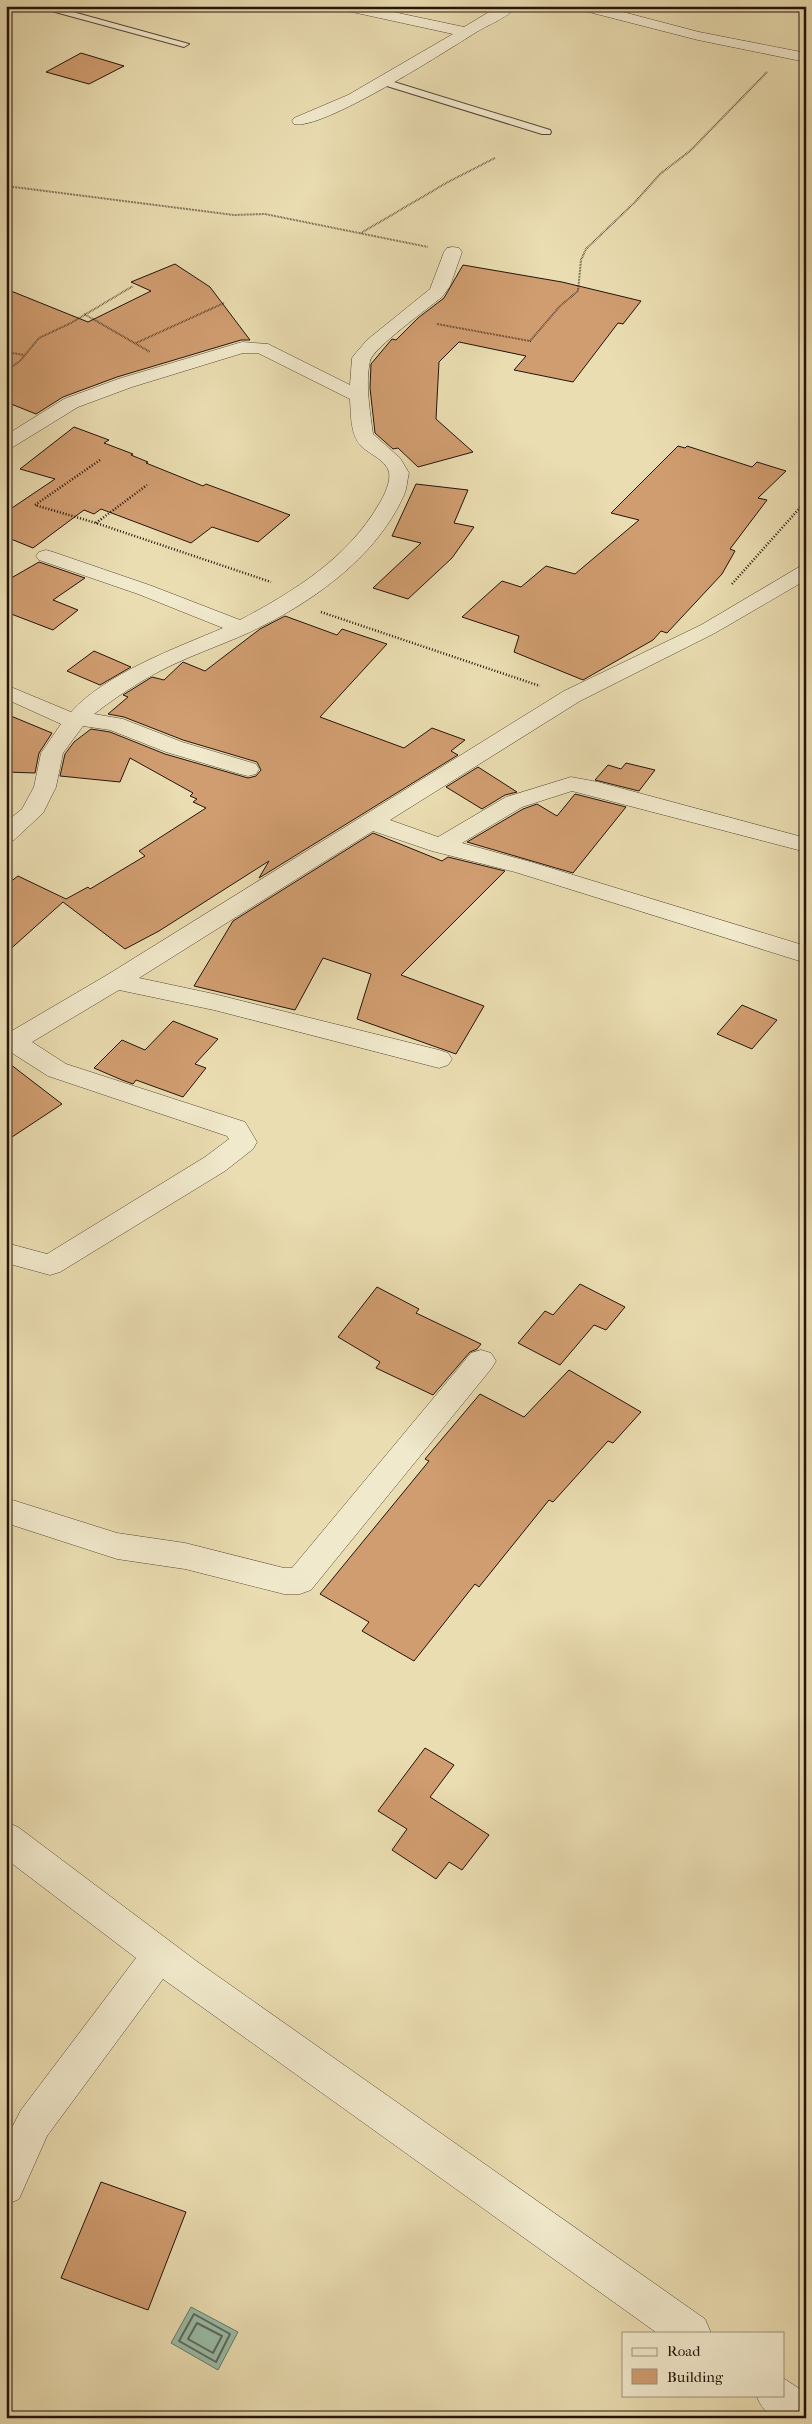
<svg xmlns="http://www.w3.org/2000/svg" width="812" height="2424" viewBox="0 0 812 2424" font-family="'IM FELL French Canon',serif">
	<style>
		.water { fill: #98bca8; stroke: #6a7869 }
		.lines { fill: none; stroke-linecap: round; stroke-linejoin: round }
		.shore { stroke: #5e685a; stroke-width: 2 }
		.building { fill: #d09d70; stroke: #24130b }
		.service-casing { stroke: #564634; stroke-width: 2 }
		.minor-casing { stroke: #564634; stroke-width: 1 }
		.path-far1 { stroke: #24130b; stroke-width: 2; stroke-dasharray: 0.5 1; stroke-linecap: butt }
		.path { stroke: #24130b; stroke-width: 2.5; stroke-dasharray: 1 2; stroke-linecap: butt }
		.service { fill: #f1e9cc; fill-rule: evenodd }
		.minor { fill: #f1e9cc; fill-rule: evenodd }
	</style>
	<rect width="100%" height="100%" fill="#eaddb1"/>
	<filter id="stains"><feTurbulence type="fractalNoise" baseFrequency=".004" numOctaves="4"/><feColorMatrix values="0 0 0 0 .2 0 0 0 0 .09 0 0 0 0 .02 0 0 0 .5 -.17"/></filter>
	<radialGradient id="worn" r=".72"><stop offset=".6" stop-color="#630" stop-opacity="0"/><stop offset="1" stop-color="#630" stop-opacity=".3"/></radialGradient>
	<path class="water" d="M191,2307L238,2332L218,2370L171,2343Z"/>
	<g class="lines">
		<path class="shore" d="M194,2314L230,2334L216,2362L179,2341Z
			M197,2323L222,2336L213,2353L188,2339Z"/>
	</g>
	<path class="building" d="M81,53L124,66L89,84L46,72Z
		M175,264L210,287L250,340H241L117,377L63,397L36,414L6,402V289L88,322L151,291L131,282Z
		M463,265L562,282L641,301L623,324L618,323L573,382L514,370L526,356L459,342L439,362L436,419L473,452L418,467L398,448L393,449L375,433L370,388L371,364L392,339L396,340L418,318L444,298Z
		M74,427L109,440L104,443L133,454L131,455L148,462L146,463L203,486L206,484L290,515L258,542L212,527L191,543L101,509L94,514L84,510L33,548L6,537V512L55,479L20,469Z
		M678,446L685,448L687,446L752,467L757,462L786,471L758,498L767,500L730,549L735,551L722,574L667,633L661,631L653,640L583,680L514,652L519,636L462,617L502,581L521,587L546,566L575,574L639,520L611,513Z
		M416,484L468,490L454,523L474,527L452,558L408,599L373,588L421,543L392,536Z
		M39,562L85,578L53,600L78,610L53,630L6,612V581Z
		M285,616L337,635L342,629L387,644L320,717L404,748L432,728L465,740L451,751L458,755L259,878L269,861L159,931L125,949L63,902L6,953V885L18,876L66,899L88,887L90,889L145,856L139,851L206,808L193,802L197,799L190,796L193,793L130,758L120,782L60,776L65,754L74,742L91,729L110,732L165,754L248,778L256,776L261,770L257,762L183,740L124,717L108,714L128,697L123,695L152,677L164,680L183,662L205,671L260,629Z
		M94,651L131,667L100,685L67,671Z
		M6,714L52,733L39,753L35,773L6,772Z
		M626,763L655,770L639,791L595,780L608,765L621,769Z
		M478,767L517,792L505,795L482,809L446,787Z
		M575,794L626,807L573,873L467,842L523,809L537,804L557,816Z
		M373,833L442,861L448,857L505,871L401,975L484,1006L456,1054L357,1019L371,974L323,958L295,1010L194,986L233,921Z
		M742,1005L777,1020L752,1049L717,1034Z
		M173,1021L218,1039L195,1064L206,1068L183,1097L136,1080L133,1084L122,1080L94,1068L122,1040L145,1050Z
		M6,1061L62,1104L6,1141Z
		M580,1284L625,1307L606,1330L594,1325L560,1365L518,1343L545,1311L553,1315Z
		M377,1287L419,1309L416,1313L481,1344L477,1349L470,1352L433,1395L376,1368L380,1362L338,1337Z
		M569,1370L641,1412L613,1443L608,1441L553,1502L549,1500L479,1587L475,1584L414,1661L362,1631L369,1622L320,1594L429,1461L425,1459L480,1394L524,1417Z
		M425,1748L454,1765L430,1797L489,1835L462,1870L449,1862L436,1879L392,1850L407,1829L378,1811Z
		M101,2182L186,2212L148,2310L61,2278Z"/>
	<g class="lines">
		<g class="service-casing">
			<path id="service" d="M33,6H51L189,44L184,47Z
				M381,78L550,130L551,132L550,134H542L377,83L376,81Z"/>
		</g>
		<g class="minor-casing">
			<path id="minor" d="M336,6H365L464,27L499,6H517C508,18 487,25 475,33C446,51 322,131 294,124L292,121L294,118L348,95L453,34L343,10Z
				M575,6H600L699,32L806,53V62L698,40L577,9Z
				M453,247L459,248L462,252L450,286L442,297C430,307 373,348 370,361C365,384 370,411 373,434L400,458L409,473C407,480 407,489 404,495C376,559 308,605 248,633C219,646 189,656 160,671C137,683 115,698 94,714L123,719L182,742L256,764L259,769L256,774L248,776L240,774L166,752L110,730L83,726L63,753L56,787L43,813L14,840L6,842V822L22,809L34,787L41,753L61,724L6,699V685L71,712C105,674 176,648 223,628L138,594L39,560L36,556L39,552L46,550L53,552L152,586L240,620C293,592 348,558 379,504C384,496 391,482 389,472C386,460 369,454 361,446C350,434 351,414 350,399L258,353H243L132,387L78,407L13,447L6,449V435L64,399L118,379L242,342L268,344L350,385L352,358L355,354L367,340L430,289L444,252L447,248Z
				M806,565V580L715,633L580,701L390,820L438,837L506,797L571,777L598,782L806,838V852L572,791L522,807L462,843L531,862L806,946V963L515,872L432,851L373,831L139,978L214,994L439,1050L448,1053L452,1059L448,1065L439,1068L214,1010L119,990L32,1042L66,1064L245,1122L257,1142L253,1149L225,1171L60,1272L50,1275L6,1263V1243L47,1254L205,1157L229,1139L227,1136L48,1076L12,1053L6,1055V1031L10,1032L107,975L564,691L701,625L799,567Z
				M481,1350L491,1353L496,1361L491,1369L311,1590L300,1594H284L185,1569L117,1559L6,1523V1498L117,1533L185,1543L284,1568H292L471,1353Z
				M6,1822L18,1827L199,1963L705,2319L711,2333H657L163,1979L47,2136L19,2199L6,2205V2139L21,2110L136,1958L6,1859Z
				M783,2378L806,2393V2418C779,2418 768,2423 756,2395H783Z"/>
		</g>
		<path class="path-far1" d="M6,186L234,215L265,214L428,247
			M361,233L448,182L495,158
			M84,314L150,352
			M437,324L530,341L560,306L578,291L581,260L586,249L635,202L660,174L690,151L767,72
			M136,343L224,303
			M6,352L24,355
			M6,371L20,361L39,338L71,323L133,286"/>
		<path class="path" d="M100,460L35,505L96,523L271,582
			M96,523L147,485
			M732,584L806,501
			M321,612L540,686"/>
		<use href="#service" class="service"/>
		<use href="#minor" class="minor"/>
	</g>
	<rect width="812" height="2424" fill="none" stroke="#eaddb1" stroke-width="25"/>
	<rect x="8" y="8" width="797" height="2409" fill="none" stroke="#24130b" stroke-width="2.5"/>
	<rect x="12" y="12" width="787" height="2399" fill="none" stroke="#24130b"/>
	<rect x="622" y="2332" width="162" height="65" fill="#f1e9cc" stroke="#9f937f"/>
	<rect x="632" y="2348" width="25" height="8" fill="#f1e9cc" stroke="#9f937f"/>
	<text x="667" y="2356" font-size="15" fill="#24130b">Road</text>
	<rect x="632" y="2369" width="25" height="15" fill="#d09d70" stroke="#9f937f"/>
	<text x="667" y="2382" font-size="15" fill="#24130b">Building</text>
	<rect width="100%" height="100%" filter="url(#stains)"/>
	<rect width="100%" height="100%" fill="url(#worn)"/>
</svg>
